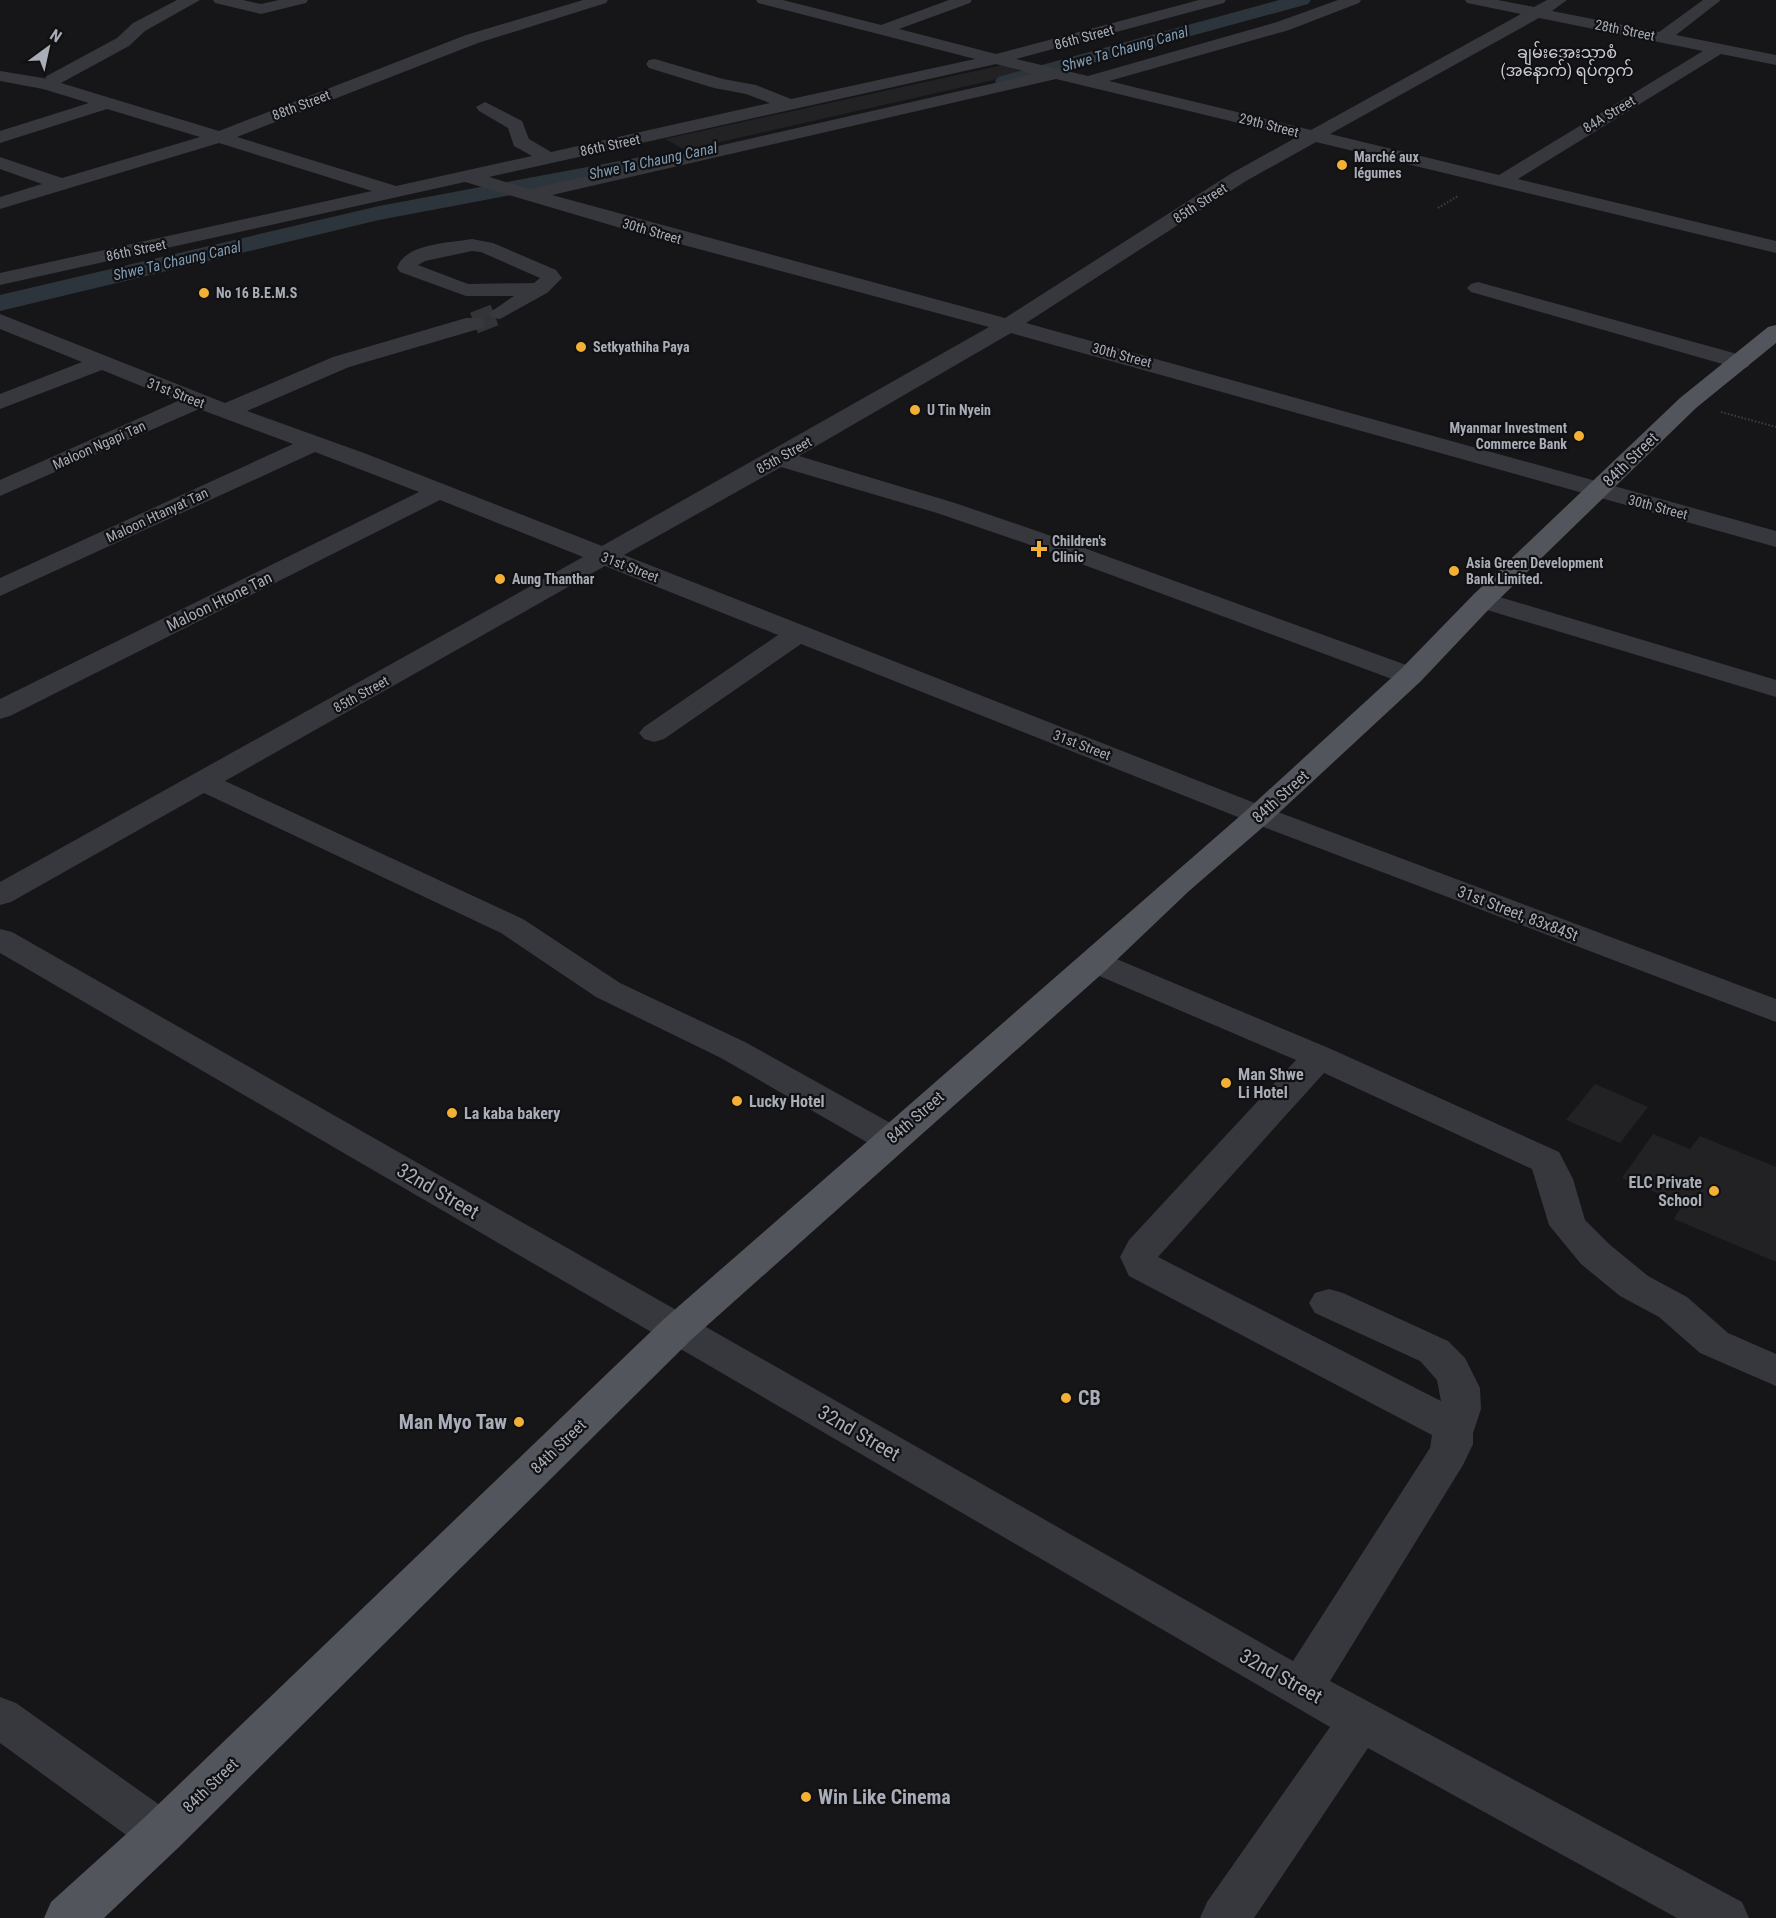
<svg xmlns="http://www.w3.org/2000/svg" width="1776" height="1918" viewBox="0 0 1776 1918" font-family="'Roboto Condensed','Noto Sans Myanmar',sans-serif">
	<style>
		.built { fill: #222225 }
		.lines { fill: none; stroke-linecap: round; stroke-linejoin: round }
		.canal { fill: #2c353c; fill-rule: evenodd }
		.minor-tunnel { stroke: #333438; stroke-width: 22; stroke-dasharray: 22 11; stroke-linecap: butt }
		.path { stroke: #3d3f44; stroke-width: 2; stroke-dasharray: 1.5 2; stroke-linecap: butt }
		.minor { fill: #37383d; fill-rule: evenodd }
		.major { fill: #53555c; fill-rule: evenodd }
		.poi-dot { fill: #f2b134; stroke: #111113; stroke-width: 2 }
		.labels { text-anchor: middle; stroke-width: 4.5; stroke-linejoin: round; paint-order: stroke }
		.far-street-label { font-size: 14px; fill: #a8adb8; stroke: #111113 }
		.far-poi-label { font-size: 14px; font-weight: bold; fill: #a8adb8; stroke: #111113; text-anchor: start }
		.far-water-label { font-size: 15px; font-style: italic; fill: #7f9bb3; stroke: #111113 }
		.far-quarter-label { font-size: 16px; fill: #c9ccd4; stroke: #111113 }
		.street-label { font-size: 16px; fill: #a8adb8; stroke: #111113 }
		.poi-label { font-size: 16px; font-weight: bold; fill: #a8adb8; stroke: #111113; text-anchor: start }
		.near-street-label { font-size: 20px; fill: #a8adb8; stroke: #111113 }
		.near-poi-label { font-size: 20px; font-weight: bold; fill: #a8adb8; stroke: #111113; text-anchor: start }
	</style>
	<rect width="100%" height="100%" fill="#161618"/>
	<path class="built" d="M1003,65L1025,73L685,150L665,139Z
		M1595,1084L1648,1107L1620,1143L1566,1120Z
		M1653,1134L1690,1149L1700,1136L1776,1167V1262L1674,1219L1683,1204L1622,1178Z"/>
	<g class="lines">
		<path class="canal" d="M1279,0H1311L1308,4L1012,85H998L995,81L998,77Z
			M641,157L649,159L652,164L649,169L379,220L0,311V295L379,206Z"/>
		<path class="minor-tunnel" d="M474,323L500,313"/>
		<path class="path" d="M1438,208L1458,196
			M1721,412L1776,427"/>
		<path class="minor" d="M177,0H200L145,31L129,46L61,83L219,131L466,35L583,0H608L606,3L478,43L237,137L396,186L532,156L514,146L508,128L479,111L476,107L485,102L522,121L529,139L551,152L770,103L746,94L714,88L649,68L646,64L649,60L655,59L723,79L756,85L791,99L975,59L758,3L756,0H783L881,25L949,0H972L970,3L899,29L996,54L1199,0H1226L1224,3L1016,59L1088,76L1277,22L1338,0H1361L1359,3L1289,30L1109,81L1311,130L1521,14L1467,3L1465,0H1498L1534,7L1547,0H1567L1552,11L1659,32L1703,0H1721L1676,35L1776,55V65L1721,54L1518,179L1776,241V253L1316,142L1246,181L1026,323L1776,531V547L1011,333L799,456L955,503L1040,532L1420,670L1424,676L1420,682L1410,684L1400,682L1022,542L937,513L781,467L624,555L1270,809L1776,999V1022L1248,821L801,644L664,739L654,742L644,739L639,733L644,727L778,635L605,566L225,781L523,919L620,983L745,1042L903,1130L908,1139L903,1148L890,1151L877,1148L721,1058L596,997L501,933L204,793L11,902L0,905V882L583,557L440,500L10,716L0,719V699L419,492L315,452L0,596V578L293,444L199,409L0,496V480L178,401L102,370L0,409V394L82,362L0,329V314L225,403L333,357L466,318H482L485,323L482,328L349,367L247,411L364,453L602,546L989,327L624,229L465,182L0,285V273L372,191L219,143L0,209V197L42,184L0,169V157L62,178L200,137L107,109L0,143V131L89,103L43,89L0,81V71L43,78L117,38L133,23ZM1539,18L1703,51L1499,175L1330,134ZM996,64L1034,74L530,189L489,177ZM1056,79L1297,137L1232,173L1005,318L552,195Z
			M213,0H243L261,4L279,0H308L306,3L261,14L215,3Z
			M472,239L493,243L556,270L562,278L547,293L500,319L492,318L489,313L514,296H466L400,272L397,268C405,243 450,243 472,239ZM472,251L481,252L540,278L534,283L468,284L418,265L425,261Z
			M1478,282L1748,357L1751,362L1748,367L1740,369L1471,292L1467,288L1471,284Z
			M1483,592L1776,680V697L1474,606L1470,600L1474,594Z
			M0,929L12,932L1293,1661L1430,1448L1432,1435L1129,1276L1120,1257L1129,1240L1296,1060L1083,969L1078,962L1083,955L1095,952L1107,955L1331,1049L1559,1152L1573,1179L1585,1220L1609,1244L1648,1276L1687,1297L1728,1333L1776,1354V1386L1700,1353L1659,1317L1620,1296L1581,1264L1549,1225L1532,1169L1324,1073L1158,1257L1441,1401L1437,1380L1420,1361L1315,1313L1309,1303L1315,1293L1329,1289L1343,1293L1448,1341L1465,1358L1480,1388L1481,1409L1473,1433V1444L1463,1465L1330,1681L1742,1902L1749,1918H1677L1368,1748L1254,1918H1200L1207,1902L1330,1727L0,953Z
			M0,1697L16,1703L178,1818L185,1833L178,1848L161,1855L144,1848L0,1743Z"/>
		<path class="major" d="M1776,325V343L1696,408L1492,606L1420,682L1270,821L1189,891L1104,972L692,1339L178,1848L104,1918H44L51,1902L144,1818L664,1319L1248,809L1400,670L1474,594L1680,398L1768,327Z"/>
	</g>
	<g class="poi-dot">
		<circle cx="1342" cy="165" r="6"/>
		<circle cx="204" cy="293" r="6"/>
		<circle cx="581" cy="347" r="6"/>
		<circle cx="915" cy="410" r="6"/>
		<circle cx="1579" cy="436" r="6"/>
		<path d="M1036 540h6v6h6v6h-6v6h-6v-6h-6v-6h6z"/>
		<circle cx="1454" cy="571" r="6"/>
		<circle cx="500" cy="579" r="6"/>
		<circle cx="1226" cy="1083" r="6"/>
		<circle cx="737" cy="1101" r="6"/>
		<circle cx="452" cy="1113" r="6"/>
		<circle cx="1714" cy="1191" r="6"/>
		<circle cx="1066" cy="1398" r="6"/>
		<circle cx="519" cy="1422" r="6"/>
		<circle cx="806" cy="1797" r="6"/>
	</g>
	<g class="labels">
		<g class="far-street-label">
			<text transform="translate(1625 30) rotate(11)" y="5">28th Street</text>
			<text transform="translate(1084 37) rotate(-15)" y="5">86th Street</text>
			<text transform="translate(301 105) rotate(-21)" y="5">88th Street</text>
			<text transform="translate(1609 114) rotate(-31)" y="5">84A Street</text>
			<text transform="translate(1269 125) rotate(14)" y="5">29th Street</text>
			<text transform="translate(610 145) rotate(-12)" y="5">86th Street</text>
			<text transform="translate(1200 203) rotate(-33)" y="5">85th Street</text>
			<text transform="translate(652 231) rotate(16)" y="5">30th Street</text>
			<text transform="translate(136 250) rotate(-12)" y="5">86th Street</text>
			<text transform="translate(1122 355) rotate(15)" y="5">30th Street</text>
			<text transform="translate(176 393) rotate(21)" y="5">31st Street</text>
			<text transform="translate(99 445) rotate(-24)" y="5">Maloon Ngapi Tan</text>
			<text transform="translate(784 455) rotate(-29)" y="5">85th Street</text>
			<text transform="translate(1658 507) rotate(15)" y="5">30th Street</text>
			<text transform="translate(157 515) rotate(-25)" y="5">Maloon Htanyat Tan</text>
			<text transform="translate(630 567) rotate(21)" y="5">31st Street</text>
			<text transform="translate(361 694) rotate(-29)" y="5">85th Street</text>
			<text transform="translate(1082 745) rotate(21)" y="5">31st Street</text>
		</g>
		<g class="far-poi-label">
			<text x="1354" y="162">Marché aux<tspan x="1354" dy="16">légumes</tspan></text>
			<text x="216" y="298">No 16 B.E.M.S</text>
			<text x="593" y="352">Setkyathiha Paya</text>
			<text x="927" y="415">U Tin Nyein</text>
			<text x="1567" y="433" text-anchor="end">Myanmar Investment<tspan x="1567" dy="16">Commerce Bank</tspan></text>
			<text x="1052" y="546">Children's<tspan x="1052" dy="16">Clinic</tspan></text>
			<text x="1466" y="568">Asia Green Development<tspan x="1466" dy="16">Bank Limited.</tspan></text>
			<text x="512" y="584">Aung Thanthar</text>
		</g>
		<g class="far-water-label">
			<text transform="translate(1125 49) rotate(-16)" y="5">Shwe Ta Chaung Canal</text>
			<text transform="translate(653 161) rotate(-12)" y="5">Shwe Ta Chaung Canal</text>
			<text transform="translate(177 261) rotate(-13)" y="5">Shwe Ta Chaung Canal</text>
		</g>
		<g class="far-quarter-label">
			<text x="1567" y="58">ချမ်းအေးသာစံ<tspan x="1567" dy="18">(အနောက်) ရပ်ကွက်</tspan></text>
		</g>
		<g class="street-label">
			<text transform="translate(1630 459) rotate(-44)" y="6">84th Street</text>
			<text transform="translate(219 601) rotate(-26)" y="6">Maloon Htone Tan</text>
			<text transform="translate(1280 796) rotate(-42)" y="6">84th Street</text>
			<text transform="translate(1518 913) rotate(21)" y="6">31st Street, 83x84St</text>
			<text transform="translate(915 1117) rotate(-41)" y="6">84th Street</text>
			<text transform="translate(558 1446) rotate(-44)" y="6">84th Street</text>
			<text transform="translate(210 1785) rotate(-44)" y="6">84th Street</text>
		</g>
		<g class="poi-label">
			<text x="1238" y="1080">Man Shwe<tspan x="1238" dy="18">Li Hotel</tspan></text>
			<text x="749" y="1107">Lucky Hotel</text>
			<text x="464" y="1119">La kaba bakery</text>
			<text x="1702" y="1188" text-anchor="end">ELC Private<tspan x="1702" dy="18">School</tspan></text>
		</g>
		<g class="near-street-label">
			<text transform="translate(438 1191) rotate(30)" y="7">32nd Street</text>
			<text transform="translate(859 1433) rotate(30)" y="7">32nd Street</text>
			<text transform="translate(1281 1676) rotate(29)" y="7">32nd Street</text>
		</g>
		<g class="near-poi-label">
			<text x="1078" y="1405">CB</text>
			<text x="507" y="1429" text-anchor="end">Man Myo Taw</text>
			<text x="818" y="1804">Win Like Cinema</text>
		</g>
	</g>
	<g transform="translate(48 48) rotate(33)" stroke="#111113" stroke-width="4.5" paint-order="stroke">
	<path d="M0-4.5L10 22L0 15L-10 22Z" fill="#a8adb8"/>
	<text y="-9" font-size="16" font-weight="bold" text-anchor="middle" fill="#a8adb8">N</text>
	</g>
</svg>
